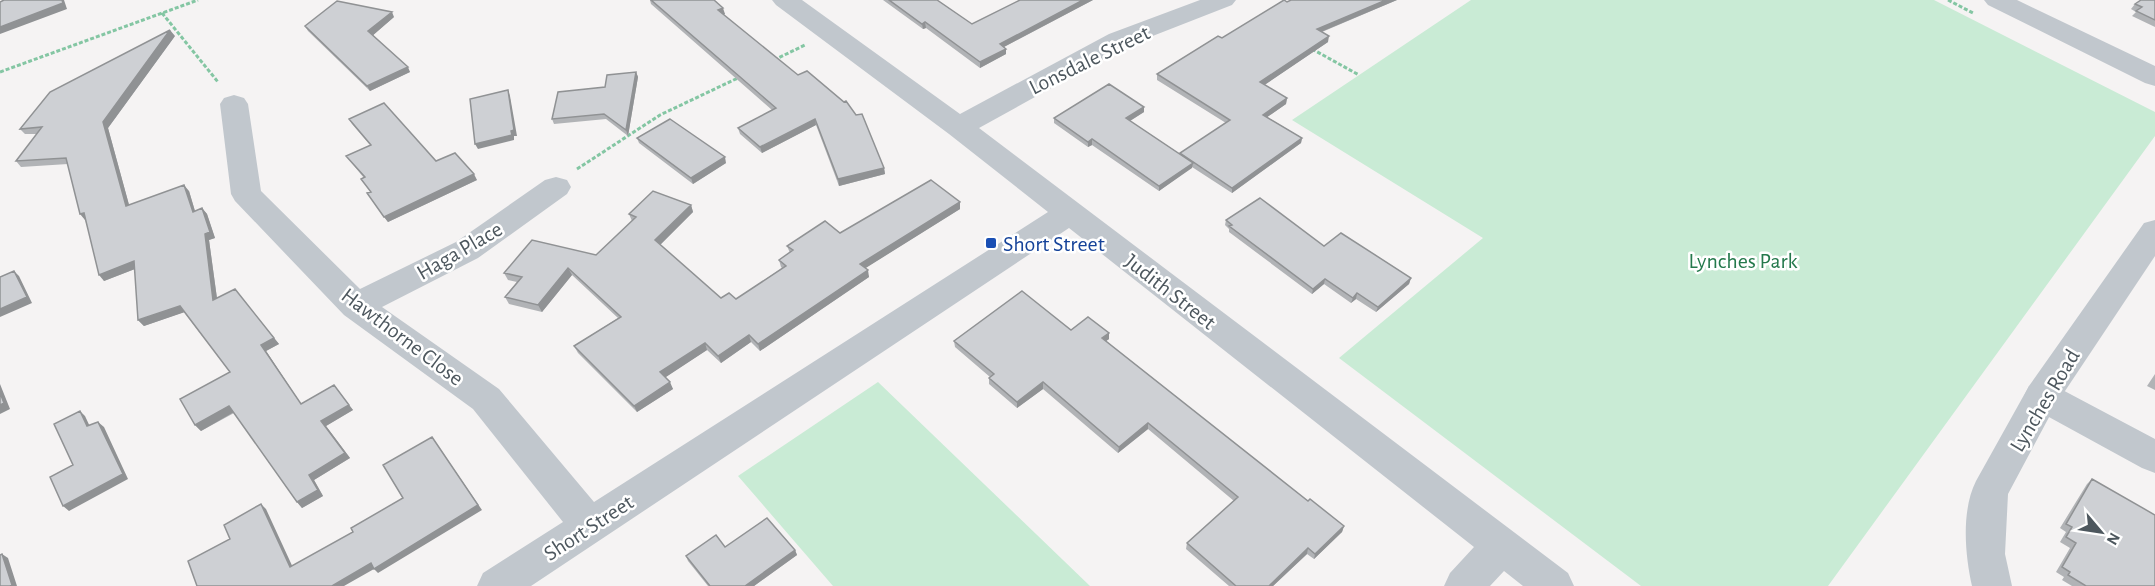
<svg xmlns="http://www.w3.org/2000/svg" width="2155" height="586" viewBox="0 0 2155 586" font-family="'Alegreya Sans',sans-serif">
	<style>
		.green { fill: #c9ebd5 }
		.lines { fill: none; stroke-linecap: round; stroke-linejoin: round }
		.path { stroke: #84c6a3; stroke-width: 3; stroke-dasharray: 4 2; stroke-linecap: butt }
		.minor { fill: #c1c7cd; fill-rule: evenodd }
		.tertiary { fill: #c1c7cd; fill-rule: evenodd }
		.wall { fill: #b1b3b6 }
		.shaded-wall { fill: #909294 }
		.building { fill: #ced0d4; stroke: #909294; stroke-width: 1.5 }
		.transit-dot { fill: #1a4fb4; stroke: #fff; stroke-width: 2 }
		.labels { text-anchor: middle; stroke-width: 5; stroke-linejoin: round; paint-order: stroke }
		.street-label { font-size: 22px; fill: #4d575e; stroke: #fff }
		.transit-label { font-size: 22px; fill: #164399; stroke: #fff; text-anchor: start }
		.park-label { font-size: 22px; fill: #24794c; stroke: #fff }
	</style>
	<rect width="100%" height="100%" fill="#f5f3f3"/>
	<path class="green" d="M1471,0H1934L2155,112V136L1828,586H1641L1339,358L1483,238L1292,120Z
		M878,382L1090,586H833L738,476Z"/>
	<g class="lines">
		<path class="path" d="M1948,0L1973,13
			M162,13L218,82
			M1312,49L1359,75
			M774,60L805,45
			M0,72L198,0
			M577,169L660,115L740,77"/>
		<path class="minor" d="M772,0H802L960,114L1109,34L1200,0H1236L1232,5L1127,46L979,128L1568,573L1574,586H1523L1504,571L1490,586H1444L1450,573L1474,547L1069,228L531,586H477L483,573L563,522L473,409L344,315L235,201L231,194L220,104L224,98L234,95L244,98L248,104L261,191L360,289L456,242L545,180L556,177L567,180L571,187L567,194L478,258L382,307L499,389L594,502L1048,212L949,134L776,5Z
			M2042,382L2055,386L2155,439V473L2142,468L2029,406L2024,396L2029,386Z"/>
		<path class="tertiary" d="M1984,0H2017L2155,66V86L2145,83L1988,5Z
			M2155,220V256L2055,406L2008,494L2005,554L2012,586H1972C1965,555 1961,511 1976,481L2029,386L2144,223Z"/>
	</g>
	<path class="wall" d="M650,0H714L725,14L723,15L884,168L885,174L839,186L816,125L762,153L740,134L738,128L772,110L651,4Z
		M883,0H937L972,24L1020,0H1093L1004,47L1006,49V54L980,68L926,28L923,29Z
		M1291,0H1397L1322,32L1328,42L1264,85L1287,98L1286,104L1267,117L1302,138L1301,143L1232,193L1192,167L1159,191L1092,145L1088,147L1054,123V118L1144,112L1130,121L1180,154L1226,123L1157,80V74Z
		M2155,0V27L2132,16L2136,12L2131,9L2135,4Z
		M394,17L373,35L410,72L370,91L308,31L305,26Z
		M175,36L108,128L129,205L189,191L195,211L202,208L207,214L215,238L209,240L217,298L235,289L279,344L266,351L301,404L334,385L353,410L326,426L350,458L314,480L323,496L302,508L297,502L234,413L201,431L195,425L230,372L184,312L144,326L138,320L135,269L104,281L68,164L21,167L16,161L37,134H25L20,129Z
		M636,72L638,77L628,136L606,119L554,124L552,119Z
		M349,119L436,161L477,180L388,222L367,193L371,192L361,179L364,178L350,161L346,156L370,145L352,124Z
		M637,138L726,163L693,184L639,143Z
		M960,202V209L865,268L869,277L760,351L751,342L721,363L707,350L665,377L673,389L637,412L578,353L574,346L618,318L572,275L542,312L509,304L505,297L517,282L508,280L504,273L596,255L632,221L629,214L691,205L693,212L660,245L721,298L736,299L782,268L781,267L779,260L790,253L787,246Z
		M1226,220L1324,246L1411,278L1409,284L1376,312L1356,299L1351,303L1324,284L1312,294L1229,232V229L1225,225Z
		M1071,330L1109,339L1106,341L1308,501L1344,526L1342,532L1314,559L1307,554L1273,586H1229L1186,549L1187,543L1234,501L1148,429L1118,453L1043,389L1017,408L989,384V378L990,377L955,347L954,341Z
		M2155,374V390L2147,386Z
		M2092,479L2155,586H2072L2062,580L2064,577L2056,572L2070,548L2060,542L2066,532L2060,528L2087,484Z
		M725,547L795,550L797,555L754,586H708L688,561L686,556Z"/>
	<path class="shaded-wall" d="M62,0H64L67,9L0,34V27Z
		M1083,0H1093L1000,49V44Z
		M1386,0H1397L1316,34L1317,29Z
		M723,8L725,14L720,16L718,10Z
		M392,12L394,17L371,37L368,31Z
		M925,22L926,28L923,29L922,24Z
		M170,30L175,36L108,128L131,212L126,206L103,122Z
		M1329,36L1328,42L1260,88V82Z
		M1006,49V54L980,68V62Z
		M408,67L410,72L370,91L367,86Z
		M636,72L638,77L628,136L626,130Z
		M508,90L510,96L517,136H514V140L478,149L475,144Z
		M1287,98L1286,104L1263,120V115Z
		M1144,107V112L1125,124L1126,118Z
		M815,119L816,125L762,153L760,147Z
		M1302,138L1301,143L1232,193V188Z
		M1092,139V145L1088,147V142Z
		M725,157L726,163L693,184L691,178Z
		M1193,163L1192,168L1159,191V186Z
		M884,168L885,174L839,186L838,179Z
		M474,174L477,180L388,222L384,217Z
		M184,185L189,191L197,218L193,212Z
		M960,202V209L861,271L860,264Z
		M691,205L693,212L658,247L655,240Z
		M202,208L207,214L215,238L209,240L218,306L213,300Z
		M84,213L89,219L85,220L80,214Z
		M134,261L140,267L104,281L99,275Z
		M568,268L572,275L542,312L538,305Z
		M868,270L869,277L760,351L758,344Z
		M14,271L19,276L32,303L0,317V309Z
		M1411,278L1409,284L1376,312L1378,307Z
		M1325,279L1324,284L1312,294L1313,289Z
		M1357,293L1356,299L1351,303L1353,298Z
		M180,306L185,312L144,326L138,320Z
		M1109,333V339L1102,344V338Z
		M749,335L751,342L721,363L718,356Z
		M274,338L279,344L266,351L305,410L261,345Z
		M705,343L707,350L663,379L660,372Z
		M670,382L673,389L637,412L634,406Z
		M1043,382V389L1017,408V402Z
		M0,384L10,409L0,414Z
		M349,405L353,410L326,426L350,458L314,480L323,496L302,508L297,502L321,421Z
		M229,406L234,412L201,431L195,425Z
		M80,411L85,416L92,431L87,426Z
		M98,422L104,427L128,479L69,511L63,506Z
		M1148,423V429L1118,453L1119,447Z
		M432,437L482,510L378,573L374,569L344,586H332L371,563L375,568Z
		M261,504L266,509L295,572L290,567Z
		M1344,526L1342,532L1314,559L1315,554Z
		M1308,548L1307,554L1273,586H1269Z
		M795,550L797,555L754,586H745Z
		M2,554L8,558L17,586H10Z"/>
	<path class="building" d="M4,0H62L63,3L0,27V2Z
		M651,0H714L723,8L718,10L798,75L807,71L844,102L846,101L856,115L862,114L884,168L838,179L815,119L760,147L738,128L776,108Z
		M889,0H937L972,24L1020,0H1083L1000,44L1006,49L980,62L925,22L922,24Z
		M1284,0L1287,2L1291,0H1386L1317,29L1329,36L1260,82L1287,98L1263,115L1302,138L1232,188L1180,153L1230,120L1157,74L1218,36L1222,38Z
		M2141,0H2155V20L2136,11L2142,7L2135,4Z
		M337,1L392,12L368,31L408,67L367,86L305,26Z
		M170,30L103,122L126,206L184,185L193,212L202,208L210,232L205,234L213,300L235,289L274,338L261,345L301,404L334,385L349,405L321,421L345,453L309,475L318,490L297,502L229,406L195,425L180,399L230,372L180,306L138,320L134,261L99,275L84,213L80,214L66,158L16,161L42,127L20,129L50,92Z
		M636,72L626,130L604,114L552,119L558,92L605,87L607,75Z
		M1109,84L1144,107L1126,118L1193,163L1159,186L1092,139L1088,142L1054,118Z
		M508,90L514,130L511,131L512,135L475,144L470,99Z
		M384,103L436,161L455,153L474,174L384,217L367,193L371,192L361,179L365,177L346,156L371,145L349,119Z
		M670,119L725,157L691,178L637,138Z
		M931,180L960,202L860,264L868,270L758,344L749,335L718,356L705,343L660,372L670,382L634,406L574,346L621,317L568,268L538,305L505,297L522,277L504,273L532,240L596,255L636,217L629,214L653,191L691,205L655,240L721,298L729,293L736,299L786,266L779,260L793,250L787,246L825,221L840,233Z
		M1260,198L1324,246L1341,233L1411,278L1378,307L1357,293L1353,298L1325,279L1313,289L1229,226L1232,225L1226,220Z
		M14,271L27,297L0,309V277Z
		M1022,291L1071,330L1088,317L1109,333L1102,338L1308,501L1310,499L1344,526L1315,554L1308,548L1269,586H1236L1187,543L1238,497L1148,423L1119,447L1043,382L1017,402L989,378L994,374L954,341Z
		M0,393L4,403L0,405Z
		M80,411L87,426L98,422L123,474L63,506L50,477L73,465L54,424Z
		M432,437L478,505L374,569L371,563L332,586H197L188,561L230,539L224,525L261,504L290,567L353,532L351,528L403,498L383,465Z
		M2092,479L2155,515V586H2086L2068,575L2070,572L2062,567L2076,543L2066,537L2072,527L2066,524Z
		M767,518L795,550L745,586H710L686,556L716,535L725,547Z
		M2,554L12,585L10,586H0V555Z"/>
	<rect class="transit-dot" x="985" y="237" width="12" height="12" rx="3"/>
	<g class="labels">
		<g class="street-label">
			<text transform="translate(1089 59) rotate(-26)" y="8">Lonsdale Street</text>
			<text transform="translate(459 250) rotate(-30)" y="8">Haga Place</text>
			<text transform="translate(1171 291) rotate(38)" y="8">Judith Street</text>
			<text transform="translate(403 336) rotate(37)" y="8">Hawthorne Close</text>
			<text transform="translate(2044 400) rotate(-59)" y="8">Lynches Road</text>
			<text transform="translate(588 527) rotate(-33)" y="8">Short Street</text>
		</g>
		<g class="transit-label">
			<text x="1003" y="251">Short Street</text>
		</g>
		<g class="park-label">
			<text x="1743" y="268">Lynches Park</text>
		</g>
	</g>
	<g transform="translate(2101 532) rotate(119)" stroke="#ffffff" stroke-width="4.5" paint-order="stroke">
	<path d="M0-4.5L10 22L0 15L-10 22Z" fill="#4d575e"/>
	<text y="-9" font-size="16" font-weight="bold" text-anchor="middle" fill="#4d575e">N</text>
	</g>
</svg>
